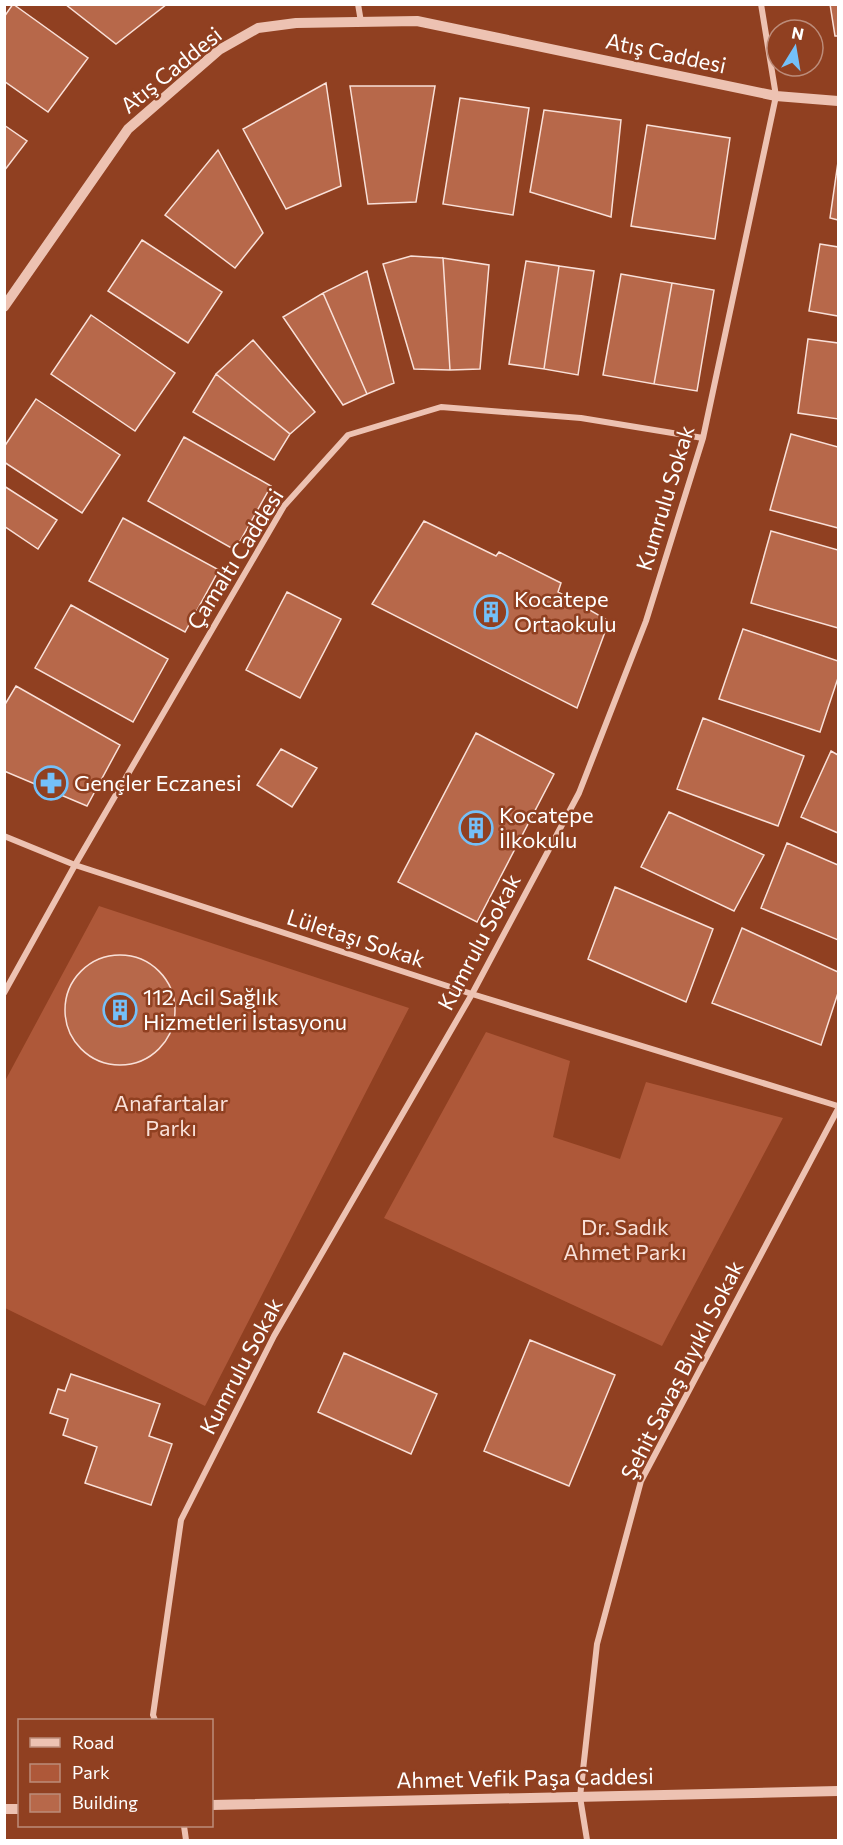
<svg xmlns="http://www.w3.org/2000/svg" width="843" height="1845" viewBox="0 0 843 1845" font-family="Commissioner,sans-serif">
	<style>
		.green { fill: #ae5839 }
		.building { fill: #b7684a; stroke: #f9e0d8; stroke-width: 1.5 }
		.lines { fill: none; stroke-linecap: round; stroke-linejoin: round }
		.minor { stroke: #edc2b2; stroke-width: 6 }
		.tertiary { stroke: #edc2b2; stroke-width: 10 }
		.labels { text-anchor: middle; stroke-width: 5; stroke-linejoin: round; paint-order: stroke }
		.street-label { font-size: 22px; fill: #fff; stroke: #904021 }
		.poi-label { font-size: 22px; fill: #fff; stroke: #904021; text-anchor: start }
		.park-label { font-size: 22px; fill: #f9e0d8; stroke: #904021 }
	</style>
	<rect width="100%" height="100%" fill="#904021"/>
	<path class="green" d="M99,906L409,1008L205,1406L5,1308V1081Z
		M486,1032L570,1061L553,1137L620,1159L646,1082L783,1118L662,1346L384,1218Z"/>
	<path class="building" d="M13,4L88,58L48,112L4,81V17Z
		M65,4H167L116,44Z
		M830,4H838V36H835Z
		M326,83L341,186L286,209L243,129Z
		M350,86H435L416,202L368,204Z
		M460,98L529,108L513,215L443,204Z
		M544,110L621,120L611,217L530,192Z
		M4,125L27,141L4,171Z
		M647,125L730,138L715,239L631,226Z
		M218,150L263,233L235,268L165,215Z
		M838,162V220L830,218Z
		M142,240L222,292L188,343L108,291Z
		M820,244L838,247V316L809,311Z
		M411,256L443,258L450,370L414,369L383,264Z
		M443,258L489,265L480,369L450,370Z
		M526,261L559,266L544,369L509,364Z
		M559,266L594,271L578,375L544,369Z
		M367,271L394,383L367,394L323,293Z
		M621,274L672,283L654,384L603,375Z
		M672,283L714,290L697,391L654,384Z
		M323,293L367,394L343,405L283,317Z
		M91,315L175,373L135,431L51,374Z
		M808,339L838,343V419L798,413Z
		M253,340L315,412L290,434L216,374Z
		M216,374L290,434L274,460L193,412Z
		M36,399L120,455L82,513L4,462V447Z
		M791,434L838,447V528L770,510Z
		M184,437L271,486L235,550L148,501Z
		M4,486L57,520L38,549L4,526Z
		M123,518L219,570L185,632L89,581Z
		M424,521L496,556L499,552L561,583L558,592L609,621L577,708L372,604Z
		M771,531L838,550V628L751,603Z
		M287,592L341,619L300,698L246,670Z
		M71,605L168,659L133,722L35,668Z
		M743,629L838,661V678L820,732L719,699Z
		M16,686L120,745L87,806L4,771V706Z
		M703,718L804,756L778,826L677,789Z
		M476,733L554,774L477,922L398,882Z
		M281,749L317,768L292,807L257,785Z
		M831,751L838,755V833L801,817Z
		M669,812L764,855L734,911L641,867Z
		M787,843L838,865V940L761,908Z
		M615,887L713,929L686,1002L588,959Z
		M742,928L838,972V993L821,1045L712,1003Z
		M65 1010a55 55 0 1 1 110 0a55 55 0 1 1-110 0Z
		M530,1340L615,1375L569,1486L484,1451Z
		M344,1353L437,1394L411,1454L318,1412Z
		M71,1374L160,1404L149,1436L172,1444L151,1505L85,1483L97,1447L63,1435L68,1419L50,1413L58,1389L65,1391Z"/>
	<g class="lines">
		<path class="minor" d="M358,4L361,22
			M4,836L75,865L472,994L838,1106
			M4,993L75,865L284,506L348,435L441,407L581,418L703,438
			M155,1720L153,1715L181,1520L274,1336L472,994L579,793L646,621L703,438L776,96L761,4
			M184,1826L186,1840
			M587,1840L580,1797L597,1644L641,1481L838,1109"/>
		<path class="tertiary" d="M4,307L128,129L219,50L258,28L296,23L417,21L776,96L838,101
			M212,1805L838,1791
			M4,1809H20"/>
	</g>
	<defs>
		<g id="building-ring" transform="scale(1.725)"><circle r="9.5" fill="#904021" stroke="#74c0f9" stroke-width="1.5"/><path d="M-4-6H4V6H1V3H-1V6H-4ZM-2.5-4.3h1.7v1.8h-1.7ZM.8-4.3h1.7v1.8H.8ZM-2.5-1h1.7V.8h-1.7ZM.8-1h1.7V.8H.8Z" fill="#74c0f9"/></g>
		<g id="pharmacy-ring" transform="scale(1.725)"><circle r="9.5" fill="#904021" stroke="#74c0f9" stroke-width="1.5"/><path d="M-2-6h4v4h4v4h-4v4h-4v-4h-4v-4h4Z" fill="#74c0f9"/></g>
	</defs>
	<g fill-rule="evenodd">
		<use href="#building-ring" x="491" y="612"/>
		<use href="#pharmacy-ring" x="51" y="783"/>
		<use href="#building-ring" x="476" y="828"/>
		<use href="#building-ring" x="120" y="1010"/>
	</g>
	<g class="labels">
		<g class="street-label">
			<text transform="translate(666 53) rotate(12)" y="8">Atış Caddesi</text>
			<text transform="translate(171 70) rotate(-39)" y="8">Atış Caddesi</text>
			<text transform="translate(665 498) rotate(-73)" y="8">Kumrulu Sokak</text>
			<text transform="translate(235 559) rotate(-58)" y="8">Çamaltı Caddesi</text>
			<text transform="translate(356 938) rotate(18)" y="8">Lületaşı Sokak</text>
			<text transform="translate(479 942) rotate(-62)" y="8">Kumrulu Sokak</text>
			<text transform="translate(241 1366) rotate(-62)" y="8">Kumrulu Sokak</text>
			<text transform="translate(682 1370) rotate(-63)" y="8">Şehit Savaş Bıyıklı Sokak</text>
			<text transform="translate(525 1778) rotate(-1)" y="8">Ahmet Vefik Paşa Caddesi</text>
		</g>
		<g class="poi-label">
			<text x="514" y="607">Kocatepe<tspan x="514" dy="25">Ortaokulu</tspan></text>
			<text x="74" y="791">Gençler Eczanesi</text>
			<text x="499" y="823">Kocatepe<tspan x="499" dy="25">İlkokulu</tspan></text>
			<text x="143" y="1005">112 Acil Sağlık<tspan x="143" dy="25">Hizmetleri İstasyonu</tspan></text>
		</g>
		<g class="park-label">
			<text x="171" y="1111">Anafartalar<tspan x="171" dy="25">Parkı</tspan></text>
			<text x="625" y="1235">Dr. Sadık<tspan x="625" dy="25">Ahmet Parkı</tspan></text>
		</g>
	</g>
	<rect width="843" height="1845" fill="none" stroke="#ffffff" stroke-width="12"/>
	<rect x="18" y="1719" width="195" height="108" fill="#904021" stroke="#bc8c7a" stroke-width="1.5"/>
	<rect x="30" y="1738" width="30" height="9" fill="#edc2b2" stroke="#bc8c7a" stroke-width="1.5"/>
	<text x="72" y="1749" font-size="18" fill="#ffffff">Road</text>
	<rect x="30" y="1764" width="30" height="18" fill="#ae5839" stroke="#bc8c7a" stroke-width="1.5"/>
	<text x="72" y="1779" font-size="18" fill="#ffffff">Park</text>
	<rect x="30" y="1794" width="30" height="18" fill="#b7684a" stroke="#bc8c7a" stroke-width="1.5"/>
	<text x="72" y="1809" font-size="18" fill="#ffffff">Building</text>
	<g transform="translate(795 48) rotate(11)"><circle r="28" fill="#904021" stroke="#bc8c7a" stroke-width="1.5"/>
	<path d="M0-4.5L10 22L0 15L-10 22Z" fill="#74c0f9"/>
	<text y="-9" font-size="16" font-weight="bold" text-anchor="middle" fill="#ffffff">N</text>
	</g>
</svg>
